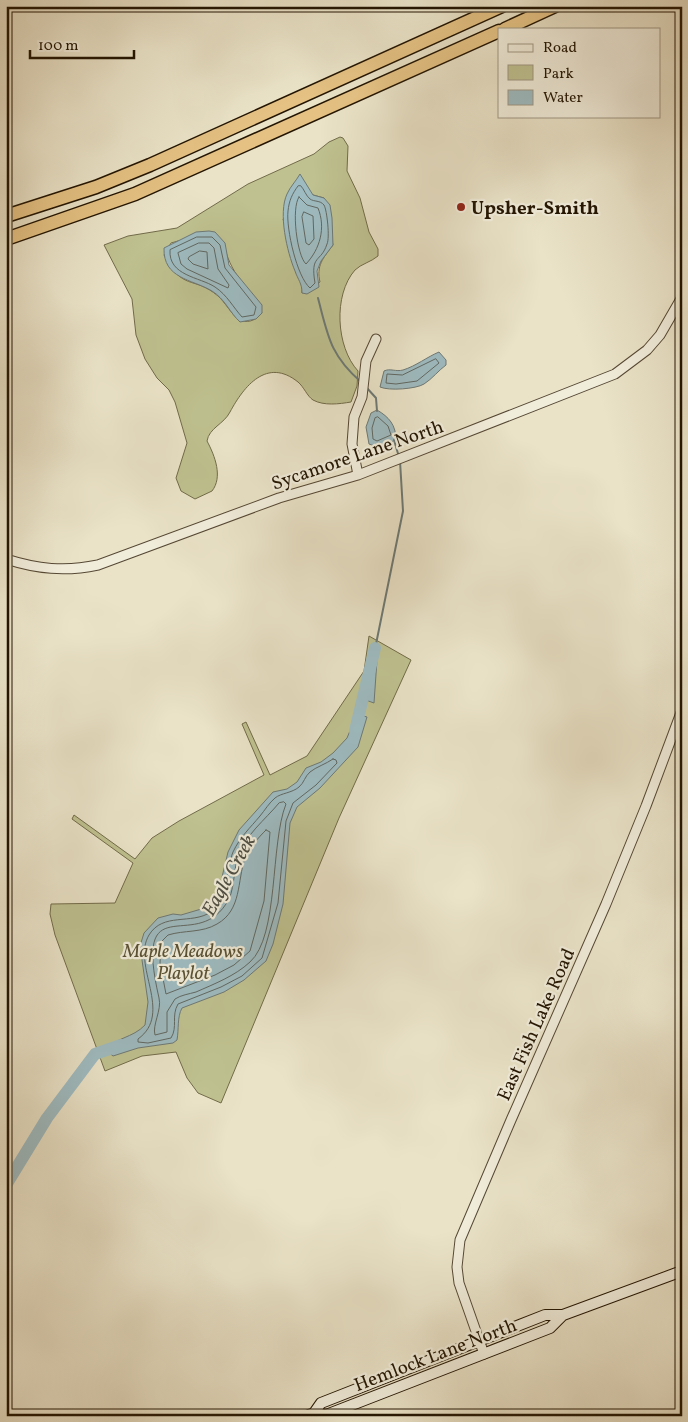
<svg xmlns="http://www.w3.org/2000/svg" width="688" height="1422" viewBox="0 0 688 1422" font-family="Vollkorn,serif">
	<style>
		.green { fill: #bfc190; stroke: #716b49; fill-rule: evenodd }
		.water { fill: #9ebbc1; stroke: #6d7975 }
		.lines { fill: none; stroke-linecap: round; stroke-linejoin: round }
		.shore { stroke: #606862; stroke-width: 1 }
		.stream { stroke: #6d7975; stroke-width: 2 }
		.river { stroke: #9ebbc1; stroke-width: 12 }
		.tertiary-casing { stroke: #554834; stroke-width: 11 }
		.secondary-casing { stroke: #231502; stroke-width: 12 }
		.motorway-casing { stroke: #231502; stroke-width: 15 }
		.tertiary { stroke: #f1eddb; stroke-width: 9 }
		.secondary { stroke: #f1eddb; stroke-width: 10 }
		.motorway { stroke: #e5c284; stroke-width: 12 }
		.poi-dot { fill: #8f2418; stroke: #f1eddb; stroke-width: 2 }
		.labels { text-anchor: middle; stroke-width: 4.5; stroke-linejoin: round; paint-order: stroke }
		.poi-label { font-size: 19px; font-weight: bold; fill: #231502; stroke: #f1eddb; text-anchor: start }
		.street-label { font-size: 19px; fill: #231502; stroke: #f1eddb }
		.park-label { font-size: 19px; font-style: italic; fill: #5a5134; stroke: #f1eddb }
		.water-label { font-size: 20px; font-style: italic; fill: #4e4f45; stroke: #f1eddb }
	</style>
	<rect width="100%" height="100%" fill="#eae3c8"/>
	<filter id="stains"><feTurbulence type="fractalNoise" baseFrequency=".004" numOctaves="4"/><feColorMatrix values="0 0 0 0 .2 0 0 0 0 .09 0 0 0 0 .02 0 0 0 .5 -.17"/></filter>
	<radialGradient id="worn" r=".72"><stop offset=".6" stop-color="#630" stop-opacity="0"/><stop offset="1" stop-color="#630" stop-opacity=".3"/></radialGradient>
	<path class="green" d="M340,137L343,138L348,146L347,171L360,198L369,232L378,249V256C371,262 361,264 355,270C333,295 336,347 358,371L357,386L351,402C339,404 324,406 313,400C307,396 304,387 298,382C267,357 244,386 230,412C224,424 209,428 207,441C215,456 223,477 212,491L195,499L181,491L176,478L187,443L175,402L169,390L157,378L145,359L136,335L132,299L104,245L128,236L177,228L248,184L314,154L329,142ZM313,195L324,198L333,245C323,258 316,266 320,282L302,293V284L283,219ZM178,241L224,243C228,271 249,289 262,313C255,321 247,324 238,319C233,316 224,301 218,296C193,275 183,292 164,255L171,243Z
		M369,636L411,660L339,818L221,1103L198,1093L187,1078L176,1052L142,1056L105,1071L55,935L50,914L51,904L115,903L133,863L72,819L74,815L135,859L152,838L179,821L264,775L242,724L246,722L270,775L307,756L364,671Z"/>
	<path class="water" d="M300,174L313,195L324,198L330,205L332,218L333,245L321,261L317,271L319,287L307,294L302,293C302,283 298,280 295,271C287,252 278,213 287,194C290,187 296,181 300,174Z
		M209,231L215,232L225,243L229,265L262,305V313L256,319L240,322C230,313 225,299 212,291C192,279 163,279 164,248L196,232Z
		M439,352L446,360V365C439,370 432,379 424,384C416,389 389,391 380,387L384,371C390,368 396,372 403,370C416,366 427,357 439,352Z
		M377,410C389,417 396,425 396,440L377,447L369,444L366,427L371,413Z
		M375,648L377,660L374,703L360,698C363,680 369,666 372,649Z
		M357,714L367,717L358,747L320,788L297,807L290,823L283,904L273,944L266,961L244,980L224,992L182,1008C177,1017 179,1029 177,1040L173,1043L138,1048L113,1056L106,1050C114,1038 133,1038 145,1025L148,1002L140,946L144,933L158,918L173,914L181,915L208,907L217,898L228,852L239,830L273,792L287,789L297,782L306,768L321,762L333,753L347,738Z"/>
	<g class="lines">
		<path class="shore" d="M301,186C304,189 306,196 310,199C314,202 320,200 324,205C327,210 330,238 327,244C321,263 310,254 315,283L310,288C297,277 286,229 288,211C289,201 292,194 298,186Z
			M299,197L307,205L318,208C326,228 320,249 306,264C297,256 291,208 299,197Z
			M304,212L313,216L314,239L309,245L306,243L302,217Z
			M197,237H212L220,245L225,268L256,307L254,315L242,317C233,307 227,295 215,287C200,277 168,276 170,250Z
			M199,243H209L214,248L218,269L229,285L228,288L187,269L181,264L178,253Z
			M200,251L207,252L208,269L193,264L188,259L189,257Z
			M436,359L439,363L417,381L396,384L386,383L387,374L402,375Z
			M378,417L388,426L391,435L377,441L373,439L372,428L375,418Z
			M333,759L336,760L337,763L316,785L293,803L286,821L278,903L262,958L242,976L221,987L178,1004C171,1016 178,1027 171,1038L148,1043L138,1042V1039C174,1013 131,965 149,935C163,912 191,925 211,912C230,899 225,871 233,852C240,837 250,828 260,816C265,810 269,803 275,798C281,793 292,793 299,787C304,783 305,776 310,772C316,767 326,764 333,759Z
			M284,802L286,804C270,844 279,936 250,962C235,976 214,984 196,992C189,994 181,995 175,999L167,1012V1032L155,1035C152,1025 162,1010 159,998C133,885 194,953 226,904C235,892 233,871 238,857C245,835 265,820 279,803Z
			M266,830L270,832L264,901L250,951L234,965L215,975L166,994L160,963L161,942L168,935C184,930 202,933 217,924C242,910 237,881 245,858C250,847 258,838 266,830Z"/>
		<path class="stream" d="M318,298C328,336 330,355 361,382
			M366,387L376,398L377,411
			M394,440L399,457
			M375,649L403,511L400,461"/>
		<path class="river" d="M355,731L375,648
			M6,1185L47,1118L95,1054L121,1045"/>
		<g class="tertiary-casing">
			<path id="tertiary" d="M358,475L352,444L354,417L362,397L366,361L376,339
				M6,559C37,569 65,572 98,565L279,498L358,475L615,374L647,350L660,335L682,297
				M484,1354L459,1283L457,1267L460,1240L511,1120L606,904L646,806L682,710"/>
		</g>
		<g class="secondary-casing">
			<path id="secondary" d="M314,1413L326,1415L550,1328L563,1315
				M306,1416L314,1413L321,1403L545,1315H563L682,1271"/>
		</g>
		<g class="motorway-casing">
			<path id="motorway" d="M505,29L555,6
				M6,216L96,187L150,165L502,6
				M6,239L135,194L499,31"/>
		</g>
		<use href="#tertiary" class="tertiary"/>
		<use href="#secondary" class="secondary"/>
		<use href="#motorway" class="motorway"/>
	</g>
	<circle class="poi-dot" cx="461" cy="207" r="5"/>
	<g class="labels">
		<g class="poi-label">
			<text x="471" y="214">Upsher-Smith</text>
		</g>
		<g class="street-label">
			<text transform="translate(357 454) rotate(-19)" y="7">Sycamore Lane North</text>
			<text transform="translate(535 1024) rotate(-66)" y="7">East Fish Lake Road</text>
			<text transform="translate(435 1354) rotate(-21)" y="7">Hemlock Lane North</text>
		</g>
		<g class="park-label">
			<text x="183" y="957">Maple Meadows<tspan x="183" dy="22">Playlot</tspan></text>
		</g>
		<g class="water-label">
			<text transform="translate(228 875) rotate(-61)" y="7">Eagle Creek</text>
		</g>
	</g>
	<rect width="688" height="1422" fill="none" stroke="#eae3c8" stroke-width="25"/>
	<rect x="8" y="8" width="673" height="1407" fill="none" stroke="#231502" stroke-width="2.5"/>
	<rect x="12" y="12" width="663" height="1397" fill="none" stroke="#231502"/>
	<rect x="498" y="28" width="162" height="90" fill="#f1eddb" stroke="#9f9784"/>
	<rect x="508" y="44" width="25" height="8" fill="#f1eddb" stroke="#9f9784"/>
	<text x="543" y="52" font-size="15" fill="#231502">Road</text>
	<rect x="508" y="65" width="25" height="15" fill="#bfc190" stroke="#9f9784"/>
	<text x="543" y="78" font-size="15" fill="#231502">Park</text>
	<rect x="508" y="90" width="25" height="15" fill="#9ebbc1" stroke="#9f9784"/>
	<text x="543" y="102" font-size="15" fill="#231502">Water</text>
	<path d="M30 50v8h104v-8" fill="none" stroke="#231502" stroke-width="2.5"/>
	<text x="38" y="50" font-size="15" fill="#231502" stroke="#f1eddb" stroke-width="4" paint-order="stroke">100 m</text>
	<rect width="100%" height="100%" filter="url(#stains)"/>
	<rect width="100%" height="100%" fill="url(#worn)"/>
</svg>
